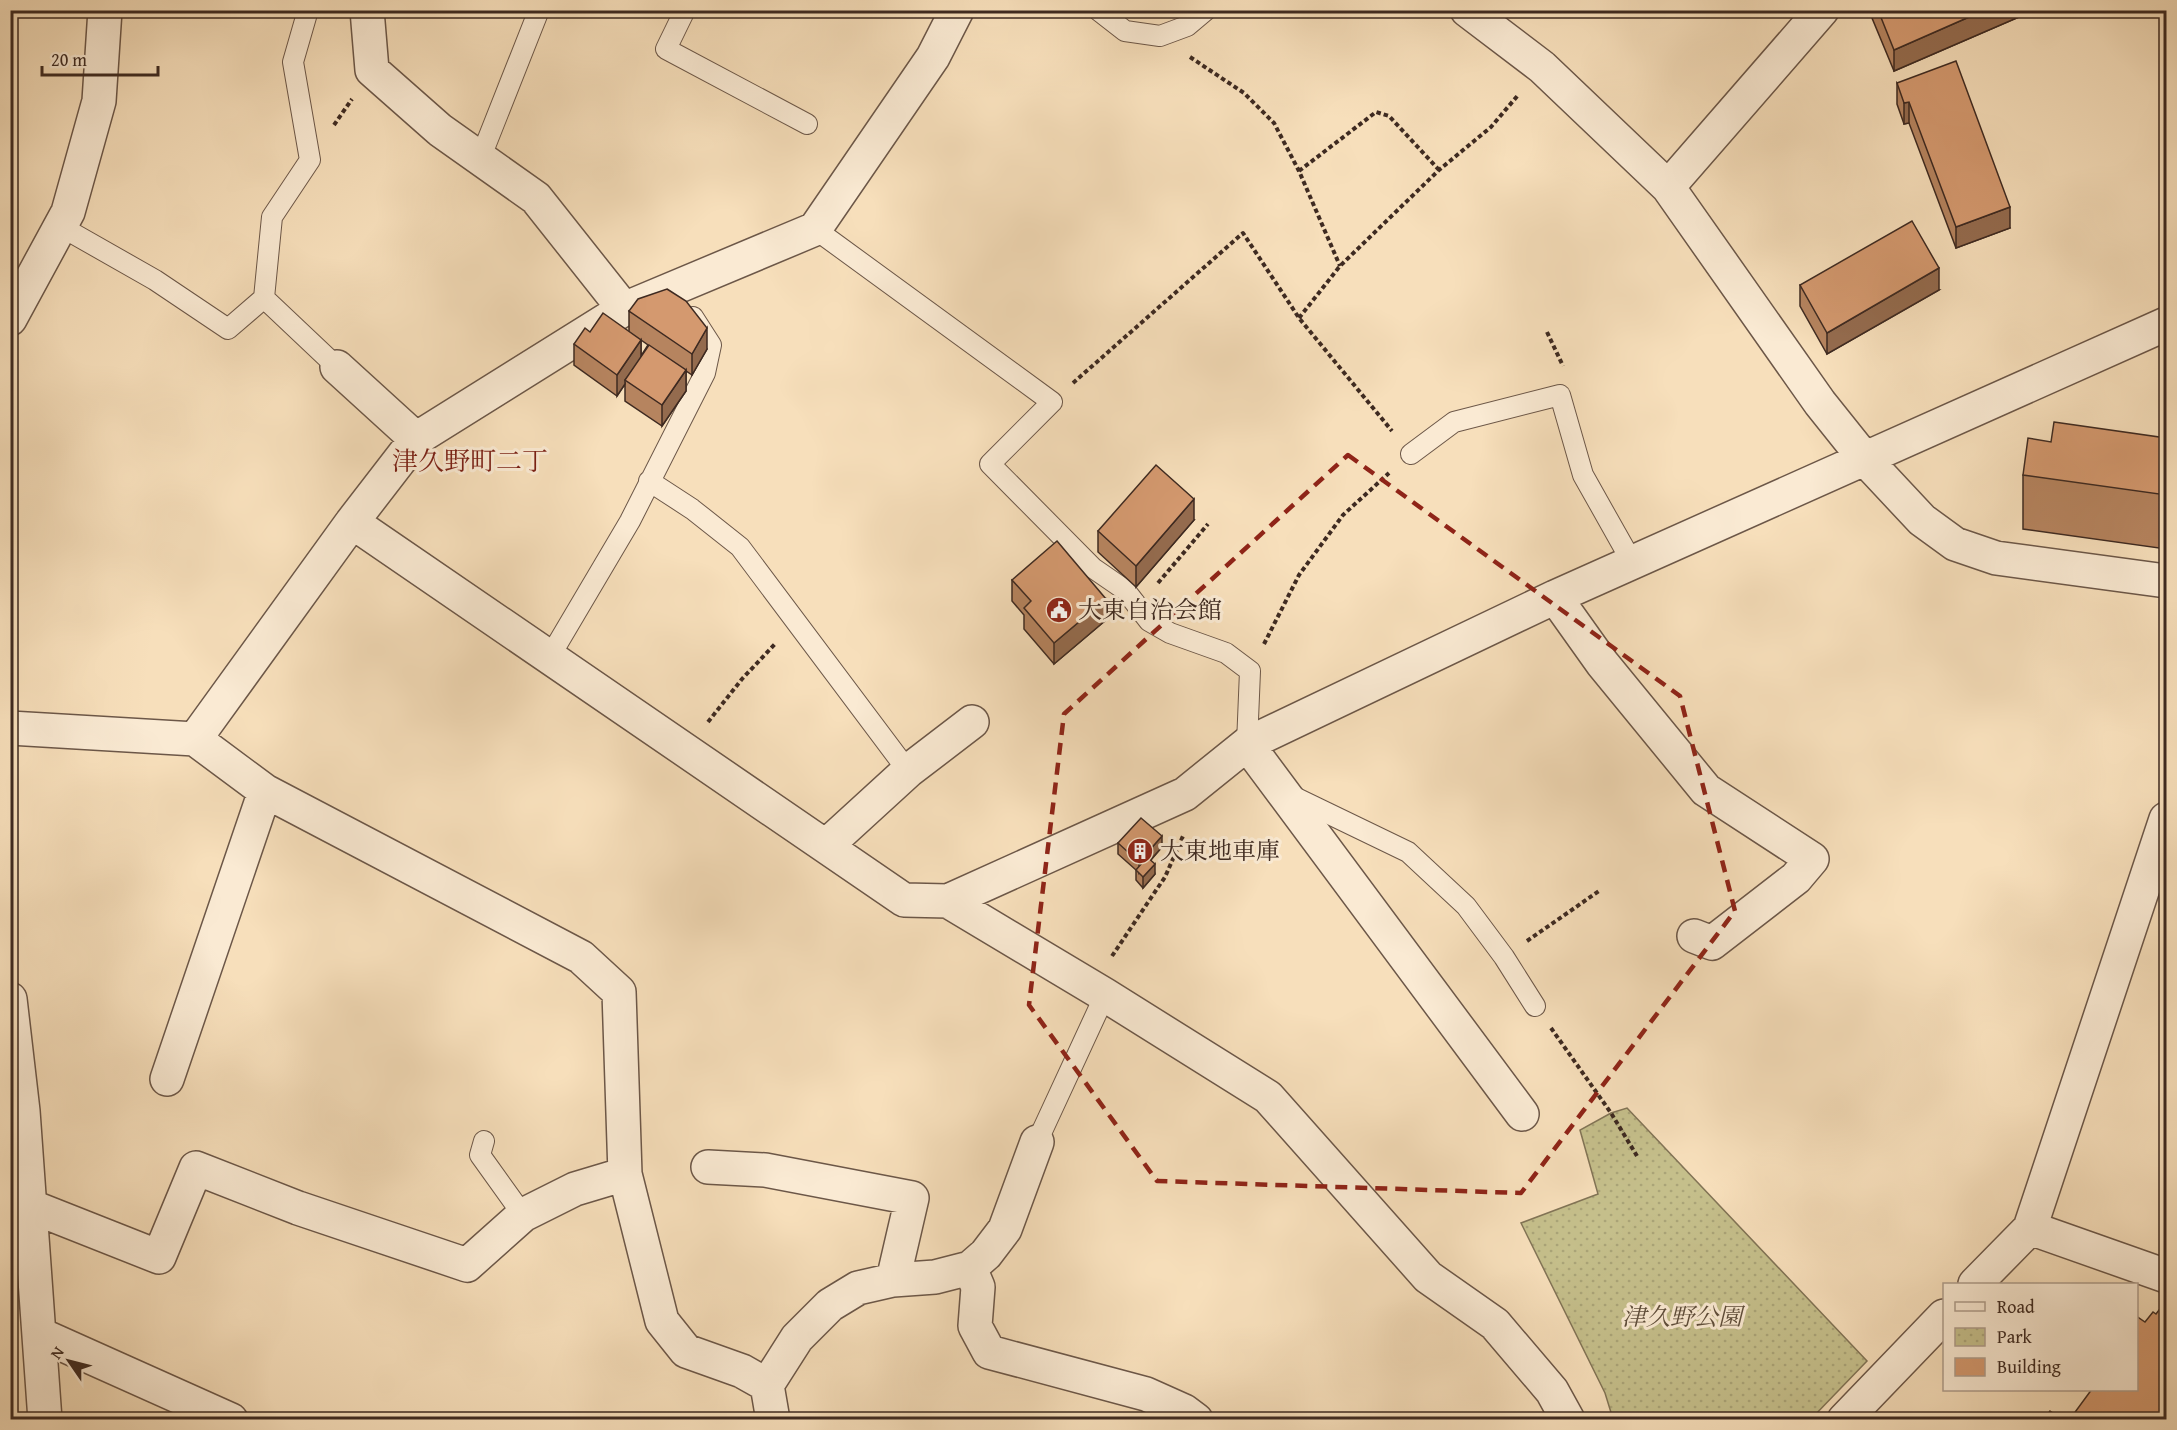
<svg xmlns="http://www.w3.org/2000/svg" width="2177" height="1430" viewBox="0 0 2177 1430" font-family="'Gentium Book Plus','Noto Serif JP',serif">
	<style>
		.park { fill: url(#park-dots); stroke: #827456; stroke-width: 1.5 }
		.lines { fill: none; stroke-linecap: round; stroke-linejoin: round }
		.lane-casing { stroke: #6c5748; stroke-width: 22 }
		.street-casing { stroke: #6c5748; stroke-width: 36 }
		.path { stroke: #3e2a21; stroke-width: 4; stroke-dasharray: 4.5 3; stroke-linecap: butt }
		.lane { stroke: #faead3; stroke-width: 20 }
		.street { stroke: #faead3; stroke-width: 33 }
		.wall { fill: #b6845f; stroke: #3e2a21; stroke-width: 1.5; fill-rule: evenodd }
		.shaded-wall { fill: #946b4e; stroke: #3e2a21; stroke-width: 1.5 }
		.building { fill: #d4996f; stroke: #3e2a21; stroke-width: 1.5 }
		.marked { fill: none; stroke: #8f2418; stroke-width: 4.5; stroke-dasharray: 12 8; stroke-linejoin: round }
		.labels { text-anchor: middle; stroke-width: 6; stroke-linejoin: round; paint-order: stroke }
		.poi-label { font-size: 24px; fill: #3e2a21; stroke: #faead3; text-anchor: start }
		.park-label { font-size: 24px; font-style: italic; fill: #604f3c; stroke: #faead3 }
		.neighbourhood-label { font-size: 26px; fill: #7a1f14; stroke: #faead3 }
	</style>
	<defs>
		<pattern id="park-dots" width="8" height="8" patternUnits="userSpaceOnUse" patternTransform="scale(1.5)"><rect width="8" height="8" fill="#c5bf8b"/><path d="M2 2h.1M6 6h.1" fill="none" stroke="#aaa478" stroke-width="1.8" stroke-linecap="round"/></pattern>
	</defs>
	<rect width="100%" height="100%" fill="#f7dfbb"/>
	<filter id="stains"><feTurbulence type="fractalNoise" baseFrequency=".00333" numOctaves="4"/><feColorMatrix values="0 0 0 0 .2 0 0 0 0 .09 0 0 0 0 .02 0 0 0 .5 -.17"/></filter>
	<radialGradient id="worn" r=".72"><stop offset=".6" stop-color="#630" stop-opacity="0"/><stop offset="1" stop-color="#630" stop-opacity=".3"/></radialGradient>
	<path class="park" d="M1627,1108L1867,1361L1811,1419H1613L1605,1393L1521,1223L1598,1194L1580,1130L1611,1113Z"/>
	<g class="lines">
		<g class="lane-casing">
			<path id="lane" d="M308,10L293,62L310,160L272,217L264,298L337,367
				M685,10L666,49L807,124
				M1098,10L1125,31L1160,36L1187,26L1206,10
				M480,159L539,10
				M60,226L155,280L228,329L264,298
				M815,229L1052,402L990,464L1093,568L1125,590L1149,621L1170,633L1226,653L1250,671L1247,744
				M1411,454L1454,422L1560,395L1583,475L1632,562
				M649,481L692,509L740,547L908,771
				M549,658L630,521L705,373L711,345L693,317
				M1290,795L1408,852L1466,906L1504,957L1535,1006
				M484,1141L480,1155L523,1215
				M1037,1142L1105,995"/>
		</g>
		<g class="street-casing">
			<path id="street" d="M367,10L372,70L440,130L536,198L624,309
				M1467,10L1542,67L1668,187L1820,403L1864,458L1922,520L1955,544L1996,558L2166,581
				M1668,187L1822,10
				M10,319L68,212L99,101L105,10
				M337,367L416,439
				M352,522L904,900L948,901L1185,794L1247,744L1555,597L2166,324
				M1555,597L1602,663L1706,790L1812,859L1796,878L1712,943L1694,936
				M10,728L195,739L265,791L581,957L619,992L625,1174L662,1321L686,1351L742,1371L767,1385L773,1420
				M195,739L352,522L416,439L624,309L815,229L933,57L957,10
				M1247,744L1522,1114
				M826,846L908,771L972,722
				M948,901L1105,995L1268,1097L1428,1277L1495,1324L1552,1391L1568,1420
				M10,999L23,1111L45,1420
				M167,1079L265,791
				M708,1167L765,1170L912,1198L893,1280
				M30,1206L159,1257L196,1168L298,1208L467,1265L523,1215L575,1189L625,1174
				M2030,1228L2166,1276
				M970,1268L986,1254L1005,1229L1037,1142
				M1975,1284L2030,1228L2166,819
				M39,1334L231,1420
				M767,1385L797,1338L830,1305L858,1288L893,1280L935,1277L970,1268L978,1287L975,1326L989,1352L1146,1394L1184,1411L1196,1420
				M1844,1420L1944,1316"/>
		</g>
		<path class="path" d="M1190,57L1244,93L1274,123L1299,171L1340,266
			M334,125L352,99
			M1299,171L1376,112L1389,116L1439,170
			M1299,318L1340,266L1439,170L1491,127L1519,94
			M1547,332L1563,366
			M1073,383L1243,233L1299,318L1392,431
			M1158,583L1208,524
			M1264,644L1299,575L1343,515L1389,473
			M708,722L742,679L775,644
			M1527,941L1599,891
			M1112,956L1165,877L1183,836
			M1551,1028L1611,1113L1637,1156"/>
		<use href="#lane" class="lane"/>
		<use href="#street" class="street"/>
	</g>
	<path class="wall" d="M1872,10H2019V17L1894,71L1872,18Z
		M1897,83L2010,228L1956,248L1909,123L1904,124L1897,104Z
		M1800,285L1939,290L1827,354L1800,306Z
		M629,311L707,349L692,375L686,371V391L662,426L625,401V384L617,396L574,365V344L590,332H629ZM641,340L648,345L641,356Z
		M2166,438V549L2023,529V475L2051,442Z
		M1194,520L1136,587L1098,552V531Z
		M1012,580L1106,620L1054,664L1024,629V615L1012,601Z
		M1118,843L1162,847L1151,860L1155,874L1143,888L1136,880V870L1118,854Z"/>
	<path class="shaded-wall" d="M1985,10H2019V17L1894,71V50Z
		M1909,102V123L1904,124V103Z
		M2010,207V228L1956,248V227Z
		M1939,268V290L1827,354V333Z
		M707,328V349L692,375V354Z
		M641,340V361L625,380V384L617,396V375Z
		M686,370V391L662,426V405Z
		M1194,499V520L1136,587V566Z
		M1106,599V620L1054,664V643Z
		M1162,836V847L1139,873V862Z
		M1155,864V874L1143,888V877Z
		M2166,1412V1419H2161Z"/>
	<path class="building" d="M1878,10H1985L1894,50Z
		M1956,61L2010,207L1956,227L1909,102L1904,103L1897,83Z
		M1912,221L1939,268L1827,333L1800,285Z
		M667,289L686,301L707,328L692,354L629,311L638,299Z
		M603,313L641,340L617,375L574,344L585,328L590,332Z
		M649,345L686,370L662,405L625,380Z
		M2054,422L2166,438V495L2023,475L2028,438L2051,442Z
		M1156,465L1194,499L1136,566L1098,531Z
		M1057,541L1106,599L1054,643L1024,608L1031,601L1012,580Z
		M1141,818L1162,836L1139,862L1118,843Z
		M1147,857L1155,864L1143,877L1136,870Z
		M2166,1301V1412L2161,1419H2070L2092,1389H2136V1316L2145,1322L2153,1312L2156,1314Z
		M2050,1411L2062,1419H2044Z
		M2040,1416L2044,1419H2037Z"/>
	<path class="marked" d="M1348,455L1680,696L1735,911L1521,1193L1157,1181L1029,1005L1064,714Z"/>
	<defs>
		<g id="civic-disc" transform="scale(1.35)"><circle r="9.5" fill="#8f2418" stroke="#faead3"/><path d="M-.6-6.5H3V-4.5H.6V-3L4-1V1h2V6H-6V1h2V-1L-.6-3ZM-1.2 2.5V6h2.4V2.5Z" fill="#fff"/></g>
		<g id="building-disc" transform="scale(1.35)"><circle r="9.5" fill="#8f2418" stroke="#faead3"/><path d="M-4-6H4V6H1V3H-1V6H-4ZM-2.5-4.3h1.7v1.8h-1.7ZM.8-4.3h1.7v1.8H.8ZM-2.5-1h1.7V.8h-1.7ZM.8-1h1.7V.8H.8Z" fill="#fff"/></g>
	</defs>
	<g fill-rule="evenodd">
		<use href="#civic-disc" x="1059" y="610"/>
		<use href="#building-disc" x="1140" y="851"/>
	</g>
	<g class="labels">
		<g class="poi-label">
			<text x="1078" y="618">大東自治会館</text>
			<text x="1160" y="859">大東地車庫</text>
		</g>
		<g class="park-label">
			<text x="1682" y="1325">津久野公園</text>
		</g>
		<g class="neighbourhood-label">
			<text x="470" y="470">津久野町二丁</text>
		</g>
	</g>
	<rect width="2177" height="1430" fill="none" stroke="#f7dfbb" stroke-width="36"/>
	<rect x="12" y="12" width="2153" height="1406" fill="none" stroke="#3e2a21" stroke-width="3"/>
	<rect x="18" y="18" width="2141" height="1394" fill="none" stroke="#3e2a21" stroke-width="1.5"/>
	<rect x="1943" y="1283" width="195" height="108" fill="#faead3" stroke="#af9d8c" stroke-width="1.5"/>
	<rect x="1955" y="1302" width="30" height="9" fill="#faead3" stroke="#af9d8c" stroke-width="1.5"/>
	<text x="1997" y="1313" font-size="18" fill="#3e2a21">Road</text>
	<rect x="1955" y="1328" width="30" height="18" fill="url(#park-dots)" stroke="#af9d8c" stroke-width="1.5"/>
	<text x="1997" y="1343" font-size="18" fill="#3e2a21">Park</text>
	<rect x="1955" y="1358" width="30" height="18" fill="#d4996f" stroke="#af9d8c" stroke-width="1.5"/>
	<text x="1997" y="1373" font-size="18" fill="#3e2a21">Building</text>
	<g transform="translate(69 1361) rotate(305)" stroke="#faead3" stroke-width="4.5" paint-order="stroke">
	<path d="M0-4.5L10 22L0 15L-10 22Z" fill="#3e2a21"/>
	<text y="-9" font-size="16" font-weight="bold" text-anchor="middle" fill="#3e2a21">N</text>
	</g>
	<path d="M42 66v9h116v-9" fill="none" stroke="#3e2a21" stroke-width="3"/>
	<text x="51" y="66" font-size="18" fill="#3e2a21" stroke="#faead3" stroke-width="4.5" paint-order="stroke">20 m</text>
	<rect width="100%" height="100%" filter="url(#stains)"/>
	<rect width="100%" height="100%" fill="url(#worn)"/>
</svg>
